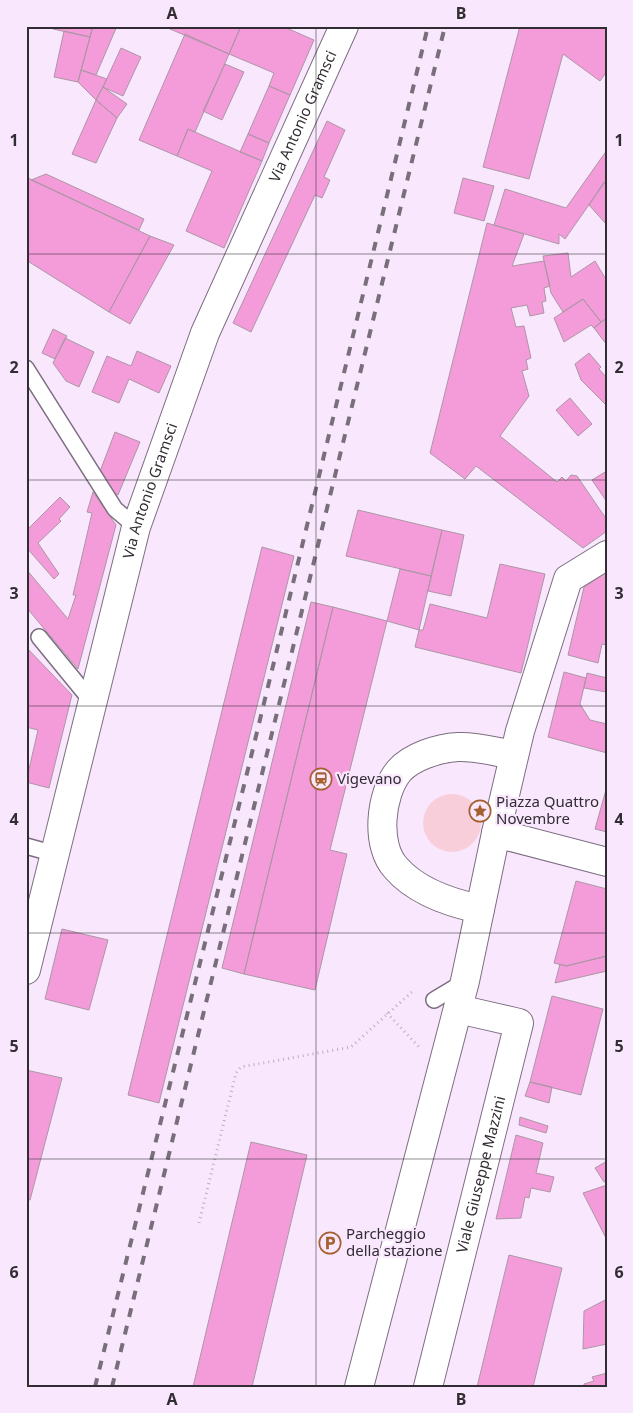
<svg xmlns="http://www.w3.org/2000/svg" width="633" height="1413" viewBox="0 0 633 1413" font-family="'Noto Sans',sans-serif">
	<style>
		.green { fill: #f8cedb }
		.building { fill: #f49cda; stroke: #ac96a5 }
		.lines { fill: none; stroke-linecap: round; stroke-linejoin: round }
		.lane-casing { stroke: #7d6e80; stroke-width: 18 }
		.street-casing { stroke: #7d6e80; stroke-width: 30 }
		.secondary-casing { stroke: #7d6e80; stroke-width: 30 }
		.path { stroke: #bcaebf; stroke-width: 3; stroke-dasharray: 1 4; stroke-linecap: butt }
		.lane { stroke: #fff; stroke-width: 15 }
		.street { stroke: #fff; stroke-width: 28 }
		.secondary { stroke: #fff; stroke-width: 28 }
		.rail { stroke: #796f7b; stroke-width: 4; stroke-dasharray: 9 9; stroke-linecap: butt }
		.grid { fill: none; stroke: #322c33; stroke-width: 1; stroke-opacity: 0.55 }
		.labels { text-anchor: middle; stroke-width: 4.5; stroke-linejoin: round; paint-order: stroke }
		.street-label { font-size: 15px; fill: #322c33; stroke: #f9e8fd }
		.poi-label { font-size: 15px; fill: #322c33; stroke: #f9e8fd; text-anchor: start }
		.neatline { fill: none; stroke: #322c33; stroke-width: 2 }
		.grid-label { font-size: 16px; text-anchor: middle; font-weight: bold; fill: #322c33 }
	</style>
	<rect width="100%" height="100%" fill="#f9e8fd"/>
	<path class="green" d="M423 823a29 29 0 1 1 58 0a29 29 0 1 1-58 0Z"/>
	<path class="building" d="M54,26H93L90,37L53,29Z
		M93,26H117L96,75L81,70Z
		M163,26H241L229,54Z
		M241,26H282L314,40L290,95L269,86L274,73L229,54Z
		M520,26H607V71L600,81L563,54L529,179L483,167Z
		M64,31L90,37L78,82L54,77Z
		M185,34L229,54L195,132L188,129L177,156L139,140Z
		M121,48L141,57L123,96L103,87Z
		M225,64L244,72L222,120L203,111Z
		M81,70L107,79L96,100L78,82Z
		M269,86L290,95L269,143L248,134Z
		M103,87L127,104L117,118L96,100Z
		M96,100L117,118L96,163L72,154Z
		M327,121L345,130L324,177L330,180L322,198L315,195L251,332L233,323Z
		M188,129L262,161L224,248L186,231L212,171L177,156Z
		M248,134L269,143L262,161L240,152Z
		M607,150V179L565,239L559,234V244L494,225L505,189L566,208Z
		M46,174L144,219L139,230L31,180Z
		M26,177L150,236L109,312L26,260Z
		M463,178L494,186L484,221L454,213Z
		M604,182L607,185L606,224L589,205Z
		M487,223L524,234L512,266L544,261L550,286L544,288L546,301L542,302L544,313L530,316L527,305L511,308L516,327L524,326L531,358L526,360L528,369L522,371L529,396L500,436L557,482L562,477L566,481L571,475L577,476L607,520V531L583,548L476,466L465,479L430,453Z
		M150,236L174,245L130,324L109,312Z
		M568,253L571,277L595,261L607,281V318L601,322L583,299L563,312L551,293L543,256Z
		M583,299L601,322L594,328L591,325L564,342L554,318Z
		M607,318V345L594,328Z
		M53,329L67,336L55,359L42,353Z
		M65,338L94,352L79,387L66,381L53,363Z
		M137,351L171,366L159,393L129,379L119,403L92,392L107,356L131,366Z
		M589,353L601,367L599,369L607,378V406L581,380L575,364Z
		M570,398L592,424L578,436L556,410Z
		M115,432L140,442L118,495L114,493L99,474Z
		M605,472L607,475V502L592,480Z
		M93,492L116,525L78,669L26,607V569L68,619L76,595H73L92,513L87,512Z
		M60,497L70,507L59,519L61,521L38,543L59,574L54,579L26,547V531Z
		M358,510L442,530L431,576L346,556Z
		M442,530L464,535L451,596L428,591Z
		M262,547L294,556L159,1103L128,1095Z
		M500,564L545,574L521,673L415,647L419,630H423L430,604L487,618Z
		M400,569L431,576L419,630L387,621Z
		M607,572V645L602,644L598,663L568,655L584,587Z
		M311,602L333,607L244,974L222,968Z
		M333,607L387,621L330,850L347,854L315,990L244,974Z
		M26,647L72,695L49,788L26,782L38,730L26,727Z
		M564,672L586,678L580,704L590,720L607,724V753L548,737Z
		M587,673L607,678L606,692L584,688Z
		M607,786V832L595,829Z
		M576,881L607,889V956L566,966L554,963Z
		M62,929L108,940L89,1010L45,999Z
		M607,956V971L555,983L560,964L566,966Z
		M552,996L603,1009L581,1095L530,1082Z
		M26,1070L62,1078L30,1200L26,1199Z
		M530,1082L552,1087L549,1103L525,1096Z
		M520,1117L548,1126L546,1133L519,1125Z
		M516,1135L543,1143L536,1173L554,1177L550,1192L531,1188L529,1198L525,1197L521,1218L496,1219Z
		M251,1142L307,1155L252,1387H193Z
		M607,1161V1181L604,1182L595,1168Z
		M607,1185V1240L583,1193Z
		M509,1255L562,1268L547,1329L533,1387H477Z
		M607,1299V1344L583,1349L584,1311Z
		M607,1373V1387H584V1384L594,1381L592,1377Z"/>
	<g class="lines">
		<g class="lane-casing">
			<path id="lane" d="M26,368L115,509L136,527
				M39,637L93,703
				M26,846L55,854
				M434,1000L464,982"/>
		</g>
		<g class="street-casing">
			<g id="street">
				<path d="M496,833L520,731L568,579L607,555"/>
				<path d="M480,909C451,903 416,891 396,868C375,846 380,794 399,771C411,757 438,748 458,747C476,746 496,752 514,755"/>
				<path id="s1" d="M26,970L136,527L205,333L344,26"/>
				<path id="s2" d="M428,1387L519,1023L458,1009"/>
			</g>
		</g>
		<g class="secondary-casing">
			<path id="secondary" d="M359,1387L465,981L496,833L607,862"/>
		</g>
		<path class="path" d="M387,1013L419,1047
			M199,1223L236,1073L241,1067L351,1047L414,990"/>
		<use href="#lane" class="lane"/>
		<use href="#street" class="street"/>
		<use href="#secondary" class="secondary"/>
		<path class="rail" d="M95,1387L249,765L428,26
			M112,1387L445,26"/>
	</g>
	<path class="grid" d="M316,26V1387M26,254H607M26,480H607M26,706H607M26,933H607M26,1159H607"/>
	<defs>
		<g id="station-ring" transform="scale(1.125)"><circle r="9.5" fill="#f9e8fd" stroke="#a56132" stroke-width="1.5"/><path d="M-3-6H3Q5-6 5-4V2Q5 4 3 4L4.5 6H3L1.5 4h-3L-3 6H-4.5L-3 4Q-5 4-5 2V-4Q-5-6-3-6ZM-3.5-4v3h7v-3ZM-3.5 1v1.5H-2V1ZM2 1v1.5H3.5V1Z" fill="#a56132"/></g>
		<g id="sight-ring" transform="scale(1.125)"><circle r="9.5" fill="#f9e8fd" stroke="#a56132" stroke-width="1.5"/><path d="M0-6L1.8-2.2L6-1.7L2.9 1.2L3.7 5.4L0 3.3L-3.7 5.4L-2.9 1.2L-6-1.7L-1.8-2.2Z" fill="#a56132"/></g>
		<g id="parking-ring" transform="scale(1.125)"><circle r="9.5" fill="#f9e8fd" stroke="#a56132" stroke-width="1.5"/><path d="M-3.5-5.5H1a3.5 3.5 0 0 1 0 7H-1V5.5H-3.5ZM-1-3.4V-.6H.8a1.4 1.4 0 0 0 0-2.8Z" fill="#a56132"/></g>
	</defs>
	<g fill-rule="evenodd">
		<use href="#station-ring" x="321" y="779"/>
		<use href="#sight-ring" x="480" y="811"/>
		<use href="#parking-ring" x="330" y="1243"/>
	</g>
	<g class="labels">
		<g class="street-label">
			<text dy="5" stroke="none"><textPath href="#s1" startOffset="900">Via Antonio Gramsci</textPath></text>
			<text dy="5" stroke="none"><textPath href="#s1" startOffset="495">Via Antonio Gramsci</textPath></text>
			<text dy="5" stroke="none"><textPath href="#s2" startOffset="219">Viale Giuseppe Mazzini</textPath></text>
		</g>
		<g class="poi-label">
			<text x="337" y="784">Vigevano</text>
			<text x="496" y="807">Piazza Quattro<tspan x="496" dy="17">Novembre</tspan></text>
			<text x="346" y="1239">Parcheggio<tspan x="346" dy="17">della stazione</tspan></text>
		</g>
	</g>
	<rect width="633" height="1413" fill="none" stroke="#f9e8fd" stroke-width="55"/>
	<rect x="28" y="28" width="578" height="1358" class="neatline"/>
	<g class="grid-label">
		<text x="172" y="19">A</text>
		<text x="461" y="19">B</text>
		<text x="14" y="146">1</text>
		<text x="619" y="146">1</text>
		<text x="14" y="373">2</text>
		<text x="619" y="373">2</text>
		<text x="14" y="599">3</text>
		<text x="619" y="599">3</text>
		<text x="14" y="825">4</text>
		<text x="619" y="825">4</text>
		<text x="14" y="1052">5</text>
		<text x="619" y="1052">5</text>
		<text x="14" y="1278">6</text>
		<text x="619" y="1278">6</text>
		<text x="172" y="1405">A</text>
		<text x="461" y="1405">B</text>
	</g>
</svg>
